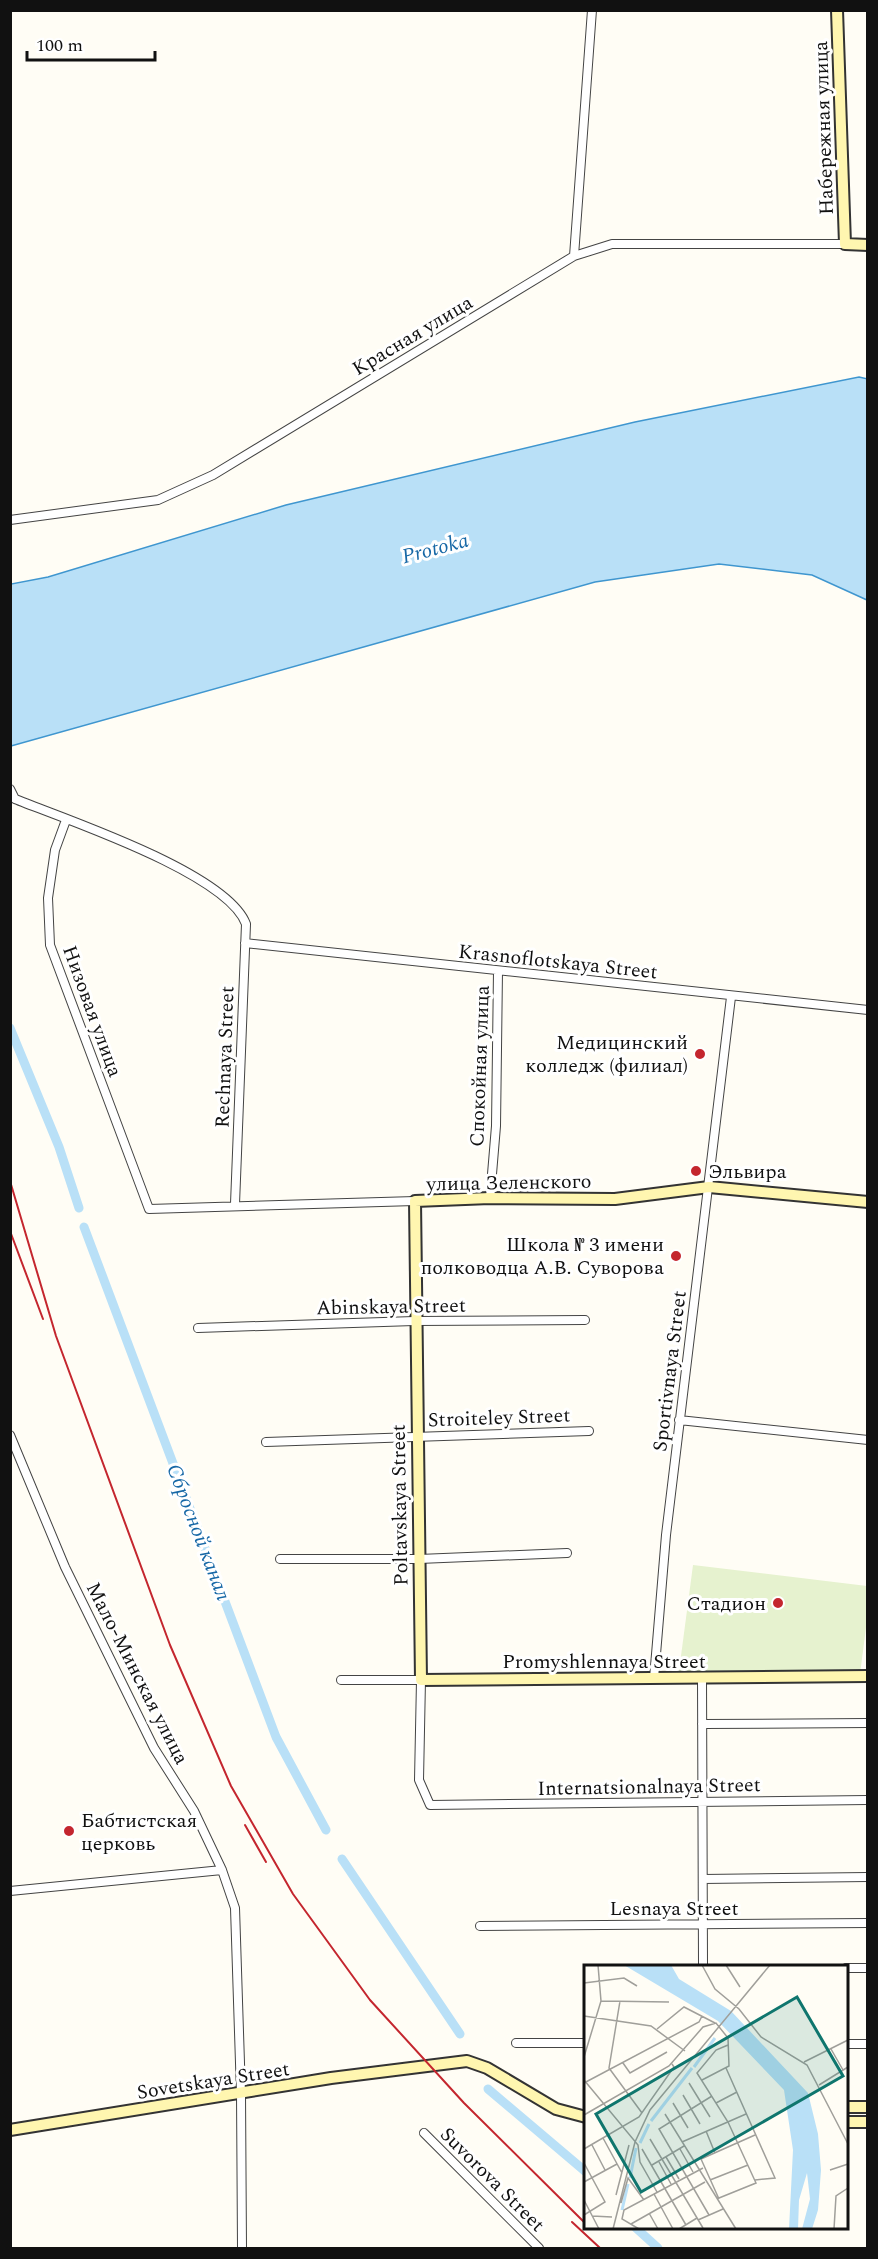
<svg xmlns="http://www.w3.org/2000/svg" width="878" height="2259" viewBox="0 0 878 2259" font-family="Spectral,serif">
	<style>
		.pitch { fill: #e6f2cf }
		.water { fill: #b9e0f7; stroke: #3f96cf; stroke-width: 1.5 }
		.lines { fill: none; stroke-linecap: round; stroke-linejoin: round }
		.canal { stroke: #b9e0f7; stroke-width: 9 }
		.street-casing { stroke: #444; stroke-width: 10 }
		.secondary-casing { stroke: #333; stroke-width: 14 }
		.street { stroke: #fff; stroke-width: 8 }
		.secondary { stroke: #fff6b0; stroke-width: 10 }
		.rail { stroke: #c4262e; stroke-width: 2 }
		.poi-dot { fill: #c4262e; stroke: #fff; stroke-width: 2 }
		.labels { text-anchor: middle; stroke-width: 6; stroke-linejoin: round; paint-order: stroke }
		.street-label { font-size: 20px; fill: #111; stroke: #fff }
		.poi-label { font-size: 20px; fill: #111; stroke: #fff; text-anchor: end }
		.water-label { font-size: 21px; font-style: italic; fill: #1768a6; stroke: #fff }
		.inset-river { fill: none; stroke: #b9e0f7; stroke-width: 3 }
		.inset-road { fill: none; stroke: #a09f9a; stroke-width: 1.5 }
		.view { fill: #0f766e; fill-opacity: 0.15; stroke: #0f766e; stroke-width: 3 }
		.inset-edge { fill: none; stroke: #111; stroke-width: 3 }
	</style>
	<rect width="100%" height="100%" fill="#fffdf5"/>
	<path class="pitch" d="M693,1565L867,1586V1620L860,1674L679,1671Z"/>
	<path class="water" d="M859,377L868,379L867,600L812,575L719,564L595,582L11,746V584L48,577L286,505L635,422Z"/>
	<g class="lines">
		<path class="canal" d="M10,1028L59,1147L79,1208
			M84,1227L276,1737L326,1830
			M342,1859L460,2034
			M488,2089L586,2172
			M636,2228L658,2248"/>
		<g class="street-casing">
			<path id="street" d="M574,256L592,10
				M10,520L158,500L213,475L574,256L612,244H845
				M10,789L15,799C67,820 227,873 246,924L235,1204
				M66,820L55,850L48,898L50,945L149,1209L415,1201
				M245,943L868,1010
				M490,1198L496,1126L498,971
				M198,1328L414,1321L585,1320
				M679,1420L868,1440
				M10,1435L65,1567L154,1748L194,1811L222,1870L235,1908L241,2094L242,2248
				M266,1442L589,1431
				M280,1559H419L567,1553
				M654,1678L666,1535L731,997
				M702,1678L703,1966
				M341,1680H421L419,1780L430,1805L868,1800
				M702,1724L868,1723
				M703,1879L868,1877
				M10,1891L222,1870
				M480,1926L868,1923
				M846,1968H868
				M516,2043H586
				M846,2044H868
				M424,2133L539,2248"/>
		</g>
		<g class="secondary-casing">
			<path id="secondary" d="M837,10L845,244L868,245
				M868,1202L709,1187L615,1199L490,1198L415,1201L421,1680L868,1676
				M846,2107H868
				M846,2122H868
				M10,2130L331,2078L467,2061L487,2068L556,2109L586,2117"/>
		</g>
		<use href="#street" class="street"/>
		<use href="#secondary" class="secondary"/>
		<path class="rail" d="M10,1181L56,1336L170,1645L231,1786L293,1894L370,2000L464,2103L586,2224
			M10,1231L43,1319
			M245,1825L266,1862
			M572,2222L600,2248"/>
	</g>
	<g class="poi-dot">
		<circle cx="700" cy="1054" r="6"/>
		<circle cx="696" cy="1171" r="6"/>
		<circle cx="676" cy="1256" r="6"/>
		<circle cx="778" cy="1603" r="6"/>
		<circle cx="69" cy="1831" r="6"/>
	</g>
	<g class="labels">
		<g class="street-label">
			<text transform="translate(823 128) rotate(-92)" y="7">Набережная улица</text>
			<text transform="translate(412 335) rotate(-31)" y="7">Красная улица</text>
			<text transform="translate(558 961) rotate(6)" y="7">Krasnoflotskaya Street</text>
			<text transform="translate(93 1011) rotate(70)" y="7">Низовая улица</text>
			<text transform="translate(224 1057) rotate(-88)" y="7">Rechnaya Street</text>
			<text transform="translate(479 1066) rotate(-88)" y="7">Спокойная улица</text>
			<text transform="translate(509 1182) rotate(-1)" y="7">улица Зеленского</text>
			<text transform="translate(391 1306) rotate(-1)" y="7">Abinskaya Street</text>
			<text transform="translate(669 1371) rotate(-83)" y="7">Sportivnaya Street</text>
			<text transform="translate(499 1417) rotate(-2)" y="7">Stroiteley Street</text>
			<text transform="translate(399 1505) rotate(-91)" y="7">Poltavskaya Street</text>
			<text x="604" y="1668">Promyshlennaya Street</text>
			<text transform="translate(138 1673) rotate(63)" y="7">Мало-Минская улица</text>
			<text transform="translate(649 1786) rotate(-1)" y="7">Internatsionalnaya Street</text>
			<text x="674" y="1915">Lesnaya Street</text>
			<text transform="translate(213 2080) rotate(-9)" y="7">Sovetskaya Street</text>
			<text transform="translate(493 2179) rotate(45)" y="7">Suvorova Street</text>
		</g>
		<g class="poi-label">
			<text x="688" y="1049">Медицинский<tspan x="688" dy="23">колледж (филиал)</tspan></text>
			<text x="708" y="1178" text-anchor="start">Эльвира</text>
			<text x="664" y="1251">Школа № 3 имени<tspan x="664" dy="23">полководца А.В. Суворова</tspan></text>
			<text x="766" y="1610">Стадион</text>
			<text x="81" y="1827" text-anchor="start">Бабтистская<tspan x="81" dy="23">церковь</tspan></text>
		</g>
		<g class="water-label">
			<text transform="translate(435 548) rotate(-15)" y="7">Protoka</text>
			<text transform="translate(199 1532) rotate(69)" y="7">Сбросной канал</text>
		</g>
	</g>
	<g transform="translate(584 1965)">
		<rect width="264" height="264" fill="#fffdf5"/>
		<path d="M40,0H87L95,14L147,46L224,128L234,169L237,205L234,245L228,264H218L226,234L223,208L215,235L214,264H205L209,185L200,125L134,56Z" fill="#b9e0f7"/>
		<path class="inset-river" d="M110,102L131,73M67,156L108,103M56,178L65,159M46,213L52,183M38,245L44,219"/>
		<path class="inset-road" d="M118,0L131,24L155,44L177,72L223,100L264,179M142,0L156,22M0,18L40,13L53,21M17,36L85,37M36,36L25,103L58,148M0,51L67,61L101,86M73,64L100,42L131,58M247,84L259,105M0,92L17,36L14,0M220,97L264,75M39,98L46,108L83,87M142,103L191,213L171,215M0,115L54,180L56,197L73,227M0,118L115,57L118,51M105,118L126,152M235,120L264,102M99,130L116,159M89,138L104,163M132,138L153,127M81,149L152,264M0,150L85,101L119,62L132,58L144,73L145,101L118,115M122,166L131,188M19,173L38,208M66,174L119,263M98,177L162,149M8,180L21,205M0,184L55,152L90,102L88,99M58,184L102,260M96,184L109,207M82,192L95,214M75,197L87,219M0,198L21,237L0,250M68,200L100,181M246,205L264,199M126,215L164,200M0,217L33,199M70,229L89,264M32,230L45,180M135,233L172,218L144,157L113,108L132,85L144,80M135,234L117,194L171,170M0,235L15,264M37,238L44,213L60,235M65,248L74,264M125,250L75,164L128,131M8,251L28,252M114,255L139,244M47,259L121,217M29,264L51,177L66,145L186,0M55,264L38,254L40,245L119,203M95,264L113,253M250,264L252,231L264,223"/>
		<path class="view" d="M213,32L259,111L57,227L12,149Z"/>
		<rect width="264" height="264" class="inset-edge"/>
	</g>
	<rect width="878" height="2259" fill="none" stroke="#111111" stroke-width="24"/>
	<path d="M27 51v9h128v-9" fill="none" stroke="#111111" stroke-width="3"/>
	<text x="36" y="51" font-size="18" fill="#111111" stroke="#ffffff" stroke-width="4.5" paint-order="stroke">100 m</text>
</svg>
